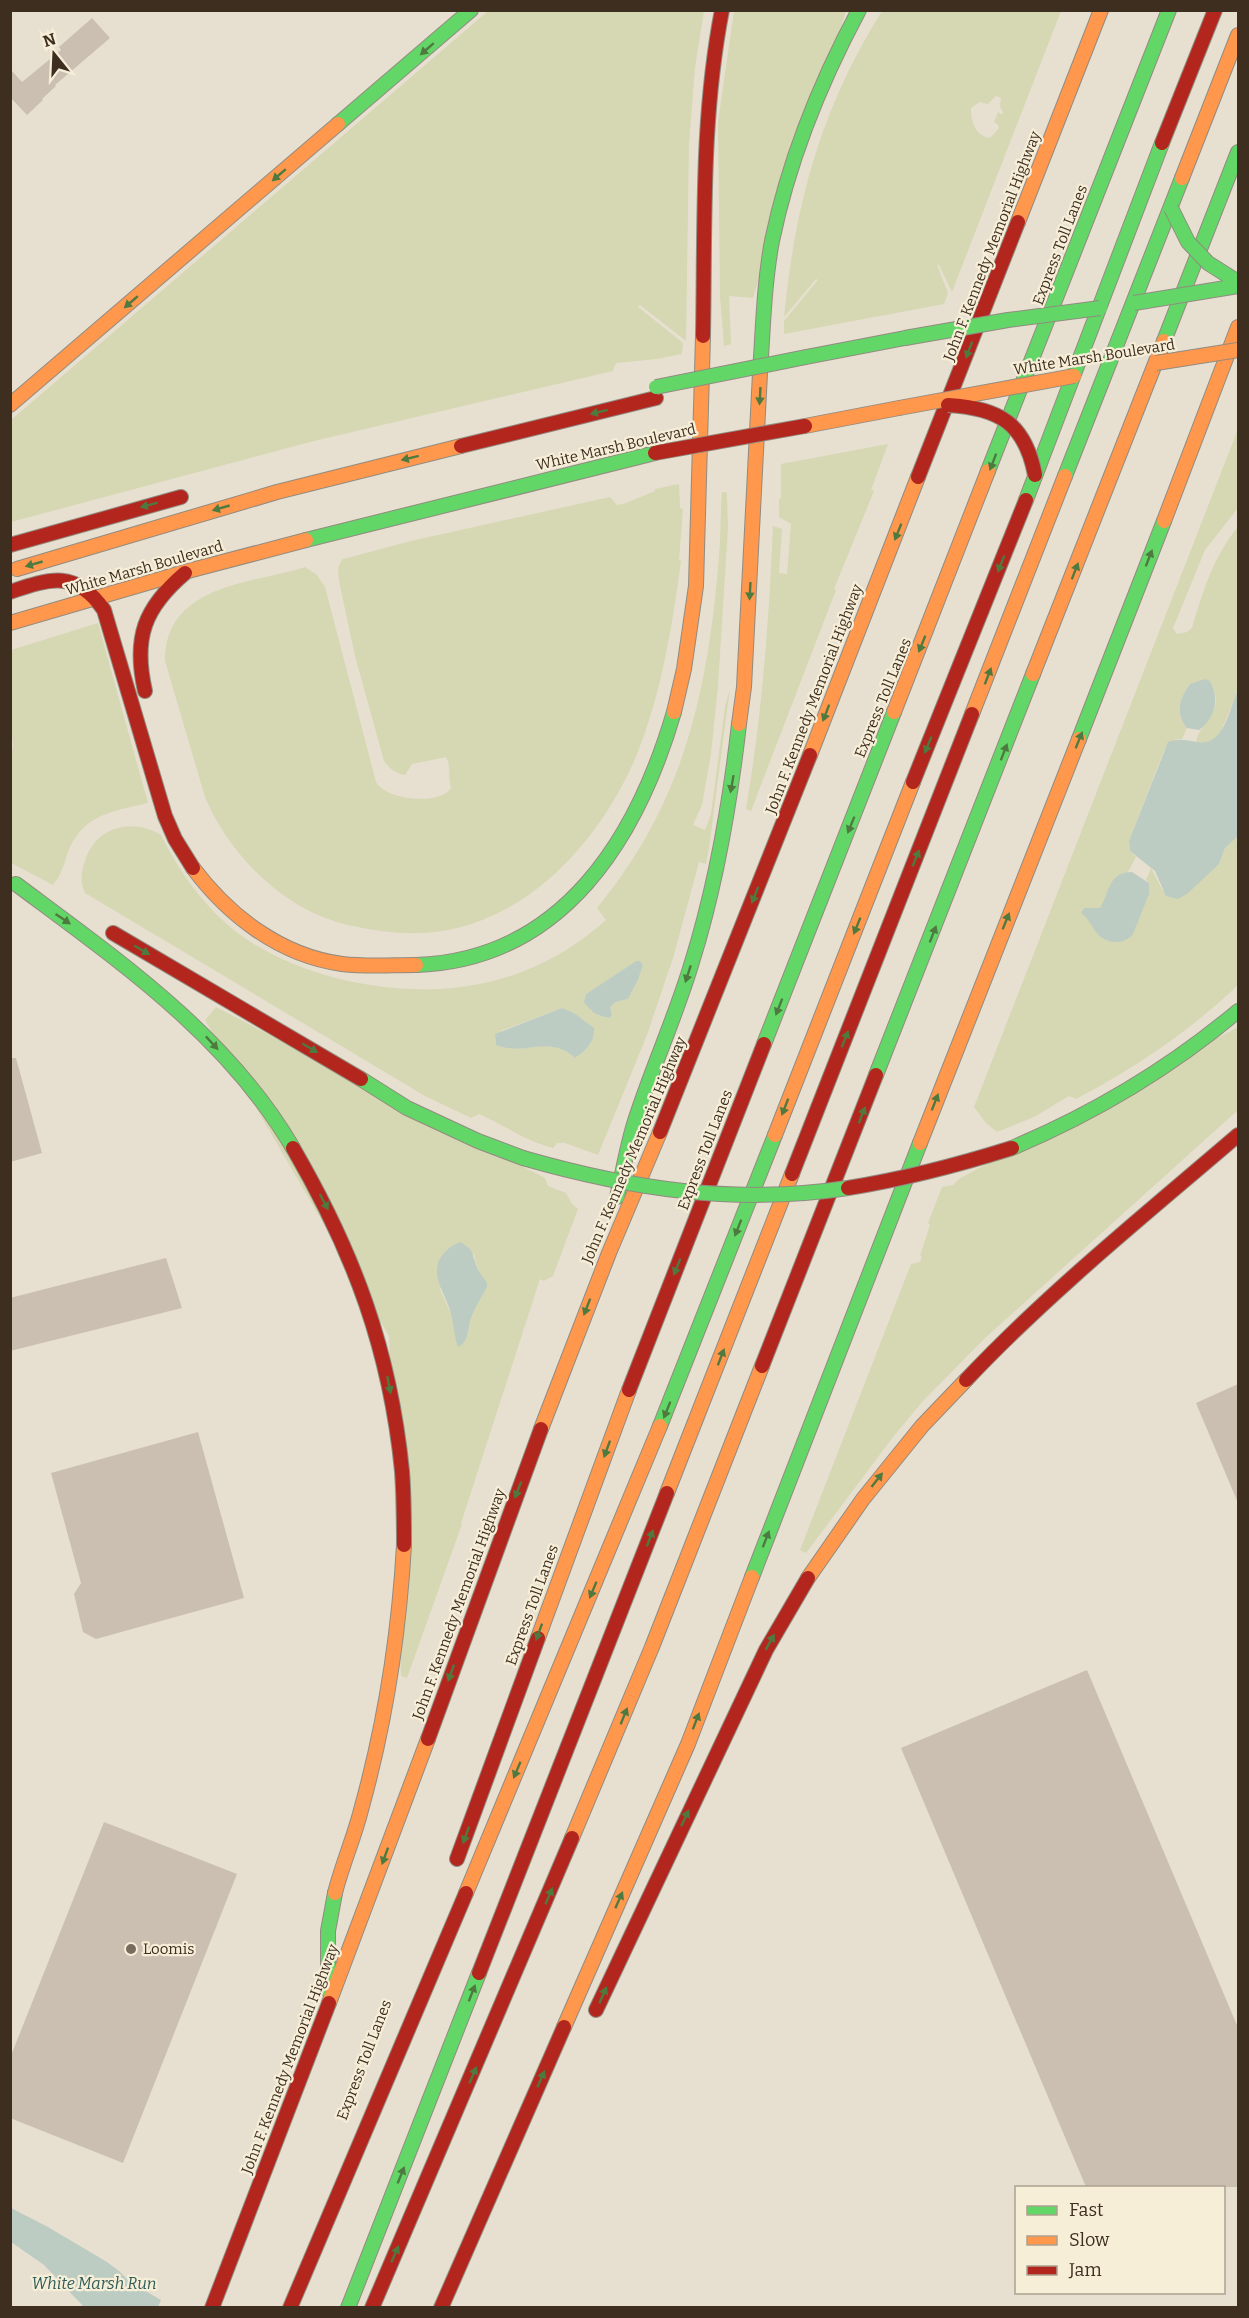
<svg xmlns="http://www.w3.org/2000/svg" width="1249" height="2318" viewBox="0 0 1249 2318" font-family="Bitter,serif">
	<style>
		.green { fill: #d6d7b3; fill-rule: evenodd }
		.water { fill: #bcccc2 }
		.building { fill: #cbbfb2 }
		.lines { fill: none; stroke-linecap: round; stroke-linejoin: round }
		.fast-casing { stroke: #928b80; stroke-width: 16 }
		.slow-casing { stroke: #928b80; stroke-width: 16 }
		.jam-casing { stroke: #928b80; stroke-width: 16 }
		.fast { stroke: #63d668; stroke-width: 14 }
		.slow { stroke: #ff974d; stroke-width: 14 }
		.jam { stroke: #b3261e; stroke-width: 14 }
		.fast-bridge-casing { stroke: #928b80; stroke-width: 16; stroke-linecap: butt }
		.slow-bridge-casing { stroke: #928b80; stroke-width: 16; stroke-linecap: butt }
		.jam-bridge-casing { stroke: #928b80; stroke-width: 16; stroke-linecap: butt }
		.fast-bridge { stroke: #63d668; stroke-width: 14 }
		.slow-bridge { stroke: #ff974d; stroke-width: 14 }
		.jam-bridge { stroke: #b3261e; stroke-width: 14 }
		.oneway { fill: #4e7a40 }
		.poi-dot { fill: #786c5e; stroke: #f7eed8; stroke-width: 2 }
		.labels { text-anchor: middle; stroke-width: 4.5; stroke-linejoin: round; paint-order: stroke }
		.street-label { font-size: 15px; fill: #3d2e20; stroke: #f7eed8 }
		.poi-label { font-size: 15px; fill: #3d2e20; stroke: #f7eed8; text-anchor: start }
		.water-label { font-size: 16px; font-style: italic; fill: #2f5d5a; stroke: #f7eed8 }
	</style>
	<rect width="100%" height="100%" fill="#e7e0d1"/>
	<path class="green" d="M488,11H704L695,68L689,144L686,341L640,305L638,307L683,343L682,354L657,359L616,363L613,371L314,441L11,522V420Z
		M734,11H846L753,298L729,296L731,344L724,346L720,296L718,122Z
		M882,11H1061L952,292L939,265H937L948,293L944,304L784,334V321L818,280L816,279L784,317C795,204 821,108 882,11ZM996,96L1001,98L1000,107L1003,112L1002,115L998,112L994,122L998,125L999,128L990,138C975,136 971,121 971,108L979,102L988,104Z
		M1238,429V508L1205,550L1173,628L1177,634L1187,632L1192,628C1202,593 1214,555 1238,527V690L1221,731L1215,739L1204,743L1196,742C1202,717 1227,713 1210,681L1190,684C1179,699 1175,713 1187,728L1182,739H1176L1164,750L1129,841L1130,851L1136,857L1128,872L1108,891L1102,907L1098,909L1084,908L1081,913L1090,919L1097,933L1133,934L1149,883L1146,880L1151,868L1163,891L1219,864L1225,848L1238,836V985C1190,1031 1135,1068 1076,1099L1069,1096L1034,1117L997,1132L986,1123L974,1107Z
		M888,444L871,490L874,491L834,589L836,590L751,811L746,809C762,715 769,621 773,526L782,529L779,573L787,574L791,524L779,517V499L781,498V464Z
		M679,484L680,508L683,509L679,560L681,561C672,628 661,696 635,759C599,842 528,921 434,932C407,935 380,932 353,926C287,913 230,857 205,797L165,661C165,589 242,584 295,570L305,567L317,575L325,587L376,782C386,800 439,806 451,788C448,777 451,766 446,757L412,764L405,775C395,773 390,769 384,761L355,656L339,581L338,568L342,559L347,558L411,541L610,497L617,505L623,504L655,491V489Z
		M722,492H726L727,494L728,528L718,686L711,754L702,805L693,825L705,830L711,814L725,707L730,688L709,848L706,864L699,862L674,955L647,1035L598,1155L565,1143H557L553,1148C526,1141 504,1125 479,1114L471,1118L425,1096L85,893C80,883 81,871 85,861C95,827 132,817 161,835C180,873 205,908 239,934C307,984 419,1003 500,979C540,968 576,947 606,920L597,908C685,801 708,690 719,556C721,534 720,513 722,492ZM636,961H640L643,965L638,980L628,999L616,1002L610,1007L612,1015L610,1018C597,1016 592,1013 585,1002L586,994ZM562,1008L574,1013L594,1028C595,1042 586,1051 575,1058C549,1034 524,1057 496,1045L495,1035L503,1030Z
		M98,623L148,803C119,810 88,813 72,843C64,858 65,871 53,885L11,863L10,751L13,748L11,722V650Z
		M216,1007L545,1178L548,1186L566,1193L572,1204L578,1209L553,1276L544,1281L540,1279L461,1523L462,1524L407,1678L401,1676L389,1336L205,1020ZM474,1254L478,1270L487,1287L471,1316L468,1335L451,1314L440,1289Z
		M1238,1027V1110L984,1339L923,1401L893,1437L806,1553L800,1550L911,1264L920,1262L922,1257L920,1256L930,1225L928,1223L942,1187L953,1185L959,1179Z"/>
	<path class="water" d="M1205,679L1210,681C1220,699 1215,718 1199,730L1187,728C1175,713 1179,699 1190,684Z
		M1238,690V836L1225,848L1219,864L1187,894L1178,899L1166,896L1155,871L1130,851L1129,841L1168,742C1179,738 1186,740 1197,742C1224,747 1229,709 1238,690Z
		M1132,872L1149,883V894L1133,934C1124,946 1105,944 1096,932C1090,924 1089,919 1081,913L1084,908H1100C1110,892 1108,872 1132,872Z
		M636,961H640L643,965L638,980L628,999L616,1002L610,1007L612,1015L610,1018C597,1016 592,1013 584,1002L586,994Z
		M562,1008L574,1013L594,1028C595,1042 586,1051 575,1058C549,1034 524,1057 496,1045L495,1034Z
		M461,1242L471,1250L478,1270L487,1283V1287C482,1297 475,1307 471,1318C468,1329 469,1342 458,1347C454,1336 454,1325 451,1314C446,1293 426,1272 445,1252C450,1247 454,1244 461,1242Z
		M11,2208L48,2227L107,2262L119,2271L130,2282L161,2300L158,2307H84L44,2265L11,2242Z"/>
	<path class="building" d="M92,18L110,38L55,85L56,86L42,99L43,100L27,115L10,97V69L22,82L61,50L59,47Z
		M10,1058H16L42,1153L10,1162Z
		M166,1258L182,1308L10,1351V1298Z
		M1238,1384V1503L1196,1403Z
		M198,1432L244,1598L96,1639L83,1632L74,1594L81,1583L51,1473Z
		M1087,1670L1239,2030V2187H1086L901,1748Z
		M104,1822L237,1874L123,2163L10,2118V2058Z"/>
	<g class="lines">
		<g class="fast-casing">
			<path id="fast" d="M338,124L471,10
				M1164,341L1238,152
				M806,357L905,338
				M760,373C763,329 764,284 772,241C789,159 820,83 859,10
				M988,471L1169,10
				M1065,476L1182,178
				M1026,500L1162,143
				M306,540L655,453
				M1079,739L1164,521
				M16,884C119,961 227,1035 293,1148
				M416,965C563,960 637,838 674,712
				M764,1044L894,712
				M876,1075L1033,674
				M361,1079L407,1108L478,1141L523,1158
				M1012,1148C1095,1113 1169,1069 1238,1011
				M617,1197C623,1172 627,1146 635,1121C652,1068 676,1016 692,962C716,885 730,804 739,724
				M660,1426L775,1135
				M752,1577L920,1143
				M328,1990V1931L335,1893
				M348,2308L479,1973"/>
		</g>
		<g class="slow-casing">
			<path id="slow" d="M1182,178L1238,35
				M1018,222L1101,10
				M10,405L338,124
				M805,426L899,408
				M1164,521L1238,327
				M17,569L277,492L461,446
				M10,623L188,571L306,540
				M1033,674L1164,341
				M674,712L684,669L696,586L703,336
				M894,712L988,471
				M972,714L1065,476
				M739,724L744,687L760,373
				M810,755L918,477
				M193,868C229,916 281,956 342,964C367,967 392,965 416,965
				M775,1135L913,782
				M920,1143L1079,739
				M541,1429L609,1253L660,1132
				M667,1493L792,1174
				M808,1578L863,1499L922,1426L966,1380
				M538,1638L629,1390
				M572,1838L652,1647L762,1366
				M335,1893C342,1865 354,1838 361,1810C385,1724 399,1634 404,1545
				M466,1893L660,1426
				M329,2003L428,1739
				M564,2027L688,1744L752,1577"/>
		</g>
		<g class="jam-casing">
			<path id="jam" d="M1162,143L1215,10
				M703,336C705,226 701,118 722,10
				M461,446L656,398
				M918,477L1018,222
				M10,545L181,497
				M10,592C51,578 76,570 104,610L165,816L175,839L193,868
				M145,691C133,638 144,608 185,573
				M913,782L1026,500
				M113,933L361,1079
				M660,1132L810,755
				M293,1148C354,1253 390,1350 402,1471C404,1495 404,1520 404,1545
				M792,1174L972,714
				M762,1366L876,1075
				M966,1380C1049,1292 1146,1214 1238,1135
				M629,1390L764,1044
				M428,1739L541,1429
				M457,1859L538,1638
				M479,1973L667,1493
				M596,2010L766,1650L808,1578
				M212,2308L329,2003
				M290,2308L466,1893
				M372,2308L572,1838
				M441,2308L564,2027"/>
		</g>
		<use href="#fast" class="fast"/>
		<use href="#slow" class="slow"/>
		<use href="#jam" class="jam"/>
		<g class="fast-bridge-casing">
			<path id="fast-bridge" d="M1171,208L1188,242L1208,263L1238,282
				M1134,303L1238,286
				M905,338L1008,320L1100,308
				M656,387L806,357
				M523,1158C631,1189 735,1205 848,1188"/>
		</g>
		<g class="slow-bridge-casing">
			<path id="slow-bridge" d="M1156,363L1238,350
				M899,408L1074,376"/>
		</g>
		<g class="jam-bridge-casing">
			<path id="jam-bridge" d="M948,405C999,408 1025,423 1035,475
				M655,453L805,426
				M848,1188C904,1179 958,1165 1012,1148"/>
		</g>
		<use href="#fast-bridge" class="fast-bridge"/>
		<use href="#slow-bridge" class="slow-bridge"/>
		<use href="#jam-bridge" class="jam-bridge"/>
	</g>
	<defs><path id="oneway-solid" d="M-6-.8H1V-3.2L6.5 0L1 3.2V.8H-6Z" transform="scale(1.5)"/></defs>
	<g class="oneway">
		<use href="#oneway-solid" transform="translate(427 49) rotate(139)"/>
		<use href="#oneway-solid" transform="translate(279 175) rotate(139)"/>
		<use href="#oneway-solid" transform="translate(131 302) rotate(139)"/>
		<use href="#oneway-solid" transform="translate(969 350) rotate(111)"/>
		<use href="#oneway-solid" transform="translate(760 396) rotate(93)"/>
		<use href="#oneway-solid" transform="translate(599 412) rotate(166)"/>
		<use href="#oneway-solid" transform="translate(410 458) rotate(166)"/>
		<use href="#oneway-solid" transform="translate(993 462) rotate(111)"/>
		<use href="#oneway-solid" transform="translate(149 505) rotate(165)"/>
		<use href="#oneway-solid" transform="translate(221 508) rotate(164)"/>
		<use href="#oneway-solid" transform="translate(898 532) rotate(112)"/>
		<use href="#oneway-solid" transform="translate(1149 558) rotate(-69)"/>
		<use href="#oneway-solid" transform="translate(34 564) rotate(164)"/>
		<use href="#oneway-solid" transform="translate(1001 564) rotate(112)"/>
		<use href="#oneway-solid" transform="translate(1075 571) rotate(-69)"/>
		<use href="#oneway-solid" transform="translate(750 591) rotate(93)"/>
		<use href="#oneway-solid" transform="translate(922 644) rotate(112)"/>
		<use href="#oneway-solid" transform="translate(988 676) rotate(-69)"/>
		<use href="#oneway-solid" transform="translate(826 713) rotate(111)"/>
		<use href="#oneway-solid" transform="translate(1079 740) rotate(-68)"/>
		<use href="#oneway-solid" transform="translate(928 745) rotate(113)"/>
		<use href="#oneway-solid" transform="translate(1004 752) rotate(-69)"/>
		<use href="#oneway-solid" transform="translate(732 784) rotate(100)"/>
		<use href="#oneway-solid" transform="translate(851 825) rotate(112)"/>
		<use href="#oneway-solid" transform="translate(916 858) rotate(-68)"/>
		<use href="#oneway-solid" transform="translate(755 895) rotate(112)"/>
		<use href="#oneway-solid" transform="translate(63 919) rotate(34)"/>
		<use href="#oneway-solid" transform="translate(1006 921) rotate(-68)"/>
		<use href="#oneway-solid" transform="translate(857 926) rotate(112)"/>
		<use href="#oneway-solid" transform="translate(933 934) rotate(-69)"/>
		<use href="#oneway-solid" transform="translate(142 950) rotate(30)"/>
		<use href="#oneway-solid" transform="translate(688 974) rotate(108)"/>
		<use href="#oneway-solid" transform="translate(779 1007) rotate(111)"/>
		<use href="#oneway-solid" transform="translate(845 1039) rotate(-69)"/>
		<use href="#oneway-solid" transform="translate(212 1043) rotate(47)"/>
		<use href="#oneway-solid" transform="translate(310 1048) rotate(30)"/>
		<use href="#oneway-solid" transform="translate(935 1102) rotate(-69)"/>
		<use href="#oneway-solid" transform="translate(785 1107) rotate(111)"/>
		<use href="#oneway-solid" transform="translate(862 1115) rotate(-69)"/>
		<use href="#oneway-solid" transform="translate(324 1202) rotate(62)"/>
		<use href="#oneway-solid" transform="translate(738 1228) rotate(111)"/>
		<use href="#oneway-solid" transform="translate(677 1267) rotate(112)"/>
		<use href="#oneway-solid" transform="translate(587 1307) rotate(111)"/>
		<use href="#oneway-solid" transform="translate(721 1357) rotate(-69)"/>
		<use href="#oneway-solid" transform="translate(389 1385) rotate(79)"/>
		<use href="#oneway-solid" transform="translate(667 1410) rotate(112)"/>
		<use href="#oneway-solid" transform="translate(607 1449) rotate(110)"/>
		<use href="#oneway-solid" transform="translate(877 1480) rotate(-52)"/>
		<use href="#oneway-solid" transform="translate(518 1490) rotate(111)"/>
		<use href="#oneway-solid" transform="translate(650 1538) rotate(-69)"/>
		<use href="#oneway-solid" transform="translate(766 1539) rotate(-69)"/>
		<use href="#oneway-solid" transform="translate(593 1590) rotate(113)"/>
		<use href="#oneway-solid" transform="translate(539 1632) rotate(110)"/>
		<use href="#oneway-solid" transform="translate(770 1642) rotate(-61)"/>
		<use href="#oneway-solid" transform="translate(451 1673) rotate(110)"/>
		<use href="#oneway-solid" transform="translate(624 1716) rotate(-68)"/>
		<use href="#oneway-solid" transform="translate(696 1721) rotate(-69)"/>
		<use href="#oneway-solid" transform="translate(517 1770) rotate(113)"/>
		<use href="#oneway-solid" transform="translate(685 1818) rotate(-65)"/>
		<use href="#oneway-solid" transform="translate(466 1835) rotate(110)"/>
		<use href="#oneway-solid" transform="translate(385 1856) rotate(110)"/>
		<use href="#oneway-solid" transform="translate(549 1896) rotate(-67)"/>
		<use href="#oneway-solid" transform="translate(619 1900) rotate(-66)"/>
		<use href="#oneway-solid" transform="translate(472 1993) rotate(-69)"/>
		<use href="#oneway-solid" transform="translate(603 1995) rotate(-66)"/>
		<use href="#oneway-solid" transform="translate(473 2075) rotate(-67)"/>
		<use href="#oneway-solid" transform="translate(541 2079) rotate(-66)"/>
		<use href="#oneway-solid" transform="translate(401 2175) rotate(-68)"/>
		<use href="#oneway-solid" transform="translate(395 2254) rotate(-66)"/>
	</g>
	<circle class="poi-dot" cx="131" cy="1949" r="6"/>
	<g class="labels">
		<g class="street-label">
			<text transform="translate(1060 245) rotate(-69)" y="5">Express Toll Lanes</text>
			<text transform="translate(992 246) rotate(-69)" y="5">John F. Kennedy Memorial Highway</text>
			<text transform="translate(1094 357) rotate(-9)" y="5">White Marsh Boulevard</text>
			<text transform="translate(616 447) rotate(-13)" y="5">White Marsh Boulevard</text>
			<text transform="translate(144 568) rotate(-16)" y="5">White Marsh Boulevard</text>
			<text transform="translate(883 698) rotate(-68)" y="5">Express Toll Lanes</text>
			<text transform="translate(814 699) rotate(-69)" y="5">John F. Kennedy Memorial Highway</text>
			<text transform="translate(634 1150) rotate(-67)" y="5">John F. Kennedy Memorial Highway</text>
			<text transform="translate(705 1150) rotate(-69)" y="5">Express Toll Lanes</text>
			<text transform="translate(459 1604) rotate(-70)" y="5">John F. Kennedy Memorial Highway</text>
			<text transform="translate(532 1605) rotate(-70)" y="5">Express Toll Lanes</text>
			<text transform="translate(290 2059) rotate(-69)" y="5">John F. Kennedy Memorial Highway</text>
			<text transform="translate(364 2060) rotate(-69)" y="5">Express Toll Lanes</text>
		</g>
		<g class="poi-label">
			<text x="143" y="1954">Loomis</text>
		</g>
		<g class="water-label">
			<text x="94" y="2289">White Marsh Run</text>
		</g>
	</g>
	<rect width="1249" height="2318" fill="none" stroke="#3d2e20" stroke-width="24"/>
	<rect x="1015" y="2186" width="210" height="108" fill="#f7eed8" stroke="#ada18e" stroke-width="1.5"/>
	<rect x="1027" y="2206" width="30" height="9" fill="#63d668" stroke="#ada18e" stroke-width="1.5"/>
	<text x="1069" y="2216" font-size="18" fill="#3d2e20">Fast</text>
	<rect x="1027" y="2236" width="30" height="9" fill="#ff974d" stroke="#ada18e" stroke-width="1.5"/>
	<text x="1069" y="2246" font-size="18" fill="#3d2e20">Slow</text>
	<rect x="1027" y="2266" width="30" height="9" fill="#b3261e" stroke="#ada18e" stroke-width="1.5"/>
	<text x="1069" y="2276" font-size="18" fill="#3d2e20">Jam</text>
	<g transform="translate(54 54) rotate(342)" stroke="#f7eed8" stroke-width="4.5" paint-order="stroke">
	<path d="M0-4.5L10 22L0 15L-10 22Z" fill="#3d2e20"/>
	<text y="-9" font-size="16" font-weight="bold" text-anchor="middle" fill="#3d2e20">N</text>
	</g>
</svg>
